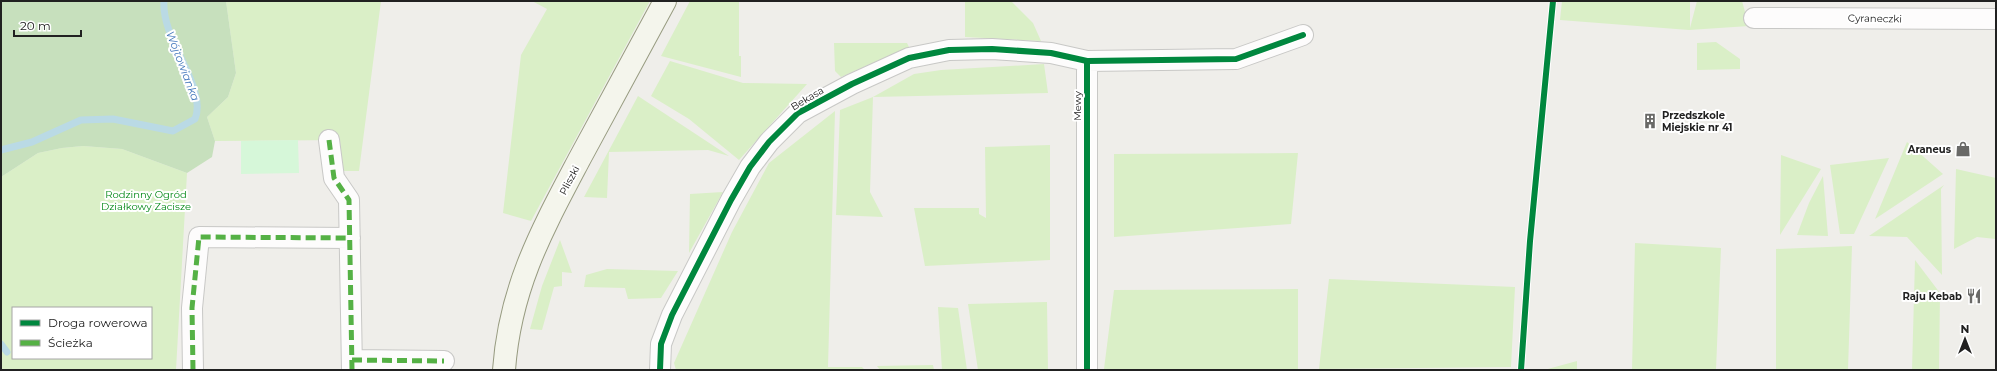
<svg xmlns="http://www.w3.org/2000/svg" width="1997" height="371" viewBox="0 0 1997 371" font-family="Montserrat,sans-serif">
	<style>
		.grass { fill: #daefc7; fill-rule: evenodd }
		.forest { fill: #c7e0bd }
		.park { fill: #d6f7d9 }
		.lines { fill: none; stroke-linecap: round; stroke-linejoin: round }
		.stream { stroke: #badae5; stroke-width: 7 }
		.street-casing { stroke: #c8c8c6; stroke-width: 22 }
		.secondary-casing { stroke: #979b80; stroke-width: 24 }
		.street { stroke: #fdfcfc; stroke-width: 20 }
		.secondary { stroke: #f4f5ec; stroke-width: 22 }
		.quiet { stroke: #55b145; stroke-width: 5; stroke-dasharray: 10 5; stroke-linecap: butt }
		.cycleway-casing { stroke: #fff; stroke-width: 8 }
		.cycleway { stroke: #00873e; stroke-width: 6 }
		.labels { text-anchor: middle; stroke-width: 4; stroke-linejoin: round; paint-order: stroke }
		.street-label { font-size: 10px; fill: #212121; stroke: #fff }
		.poi-label { font-size: 10px; font-weight: bold; fill: #212121; stroke: #fff; text-anchor: end }
		.park-label { font-size: 10px; fill: #028816; stroke: #fff }
		.water-label { font-size: 11px; font-style: italic; fill: #4377bc; stroke: #fff }
	</style>
	<rect width="100%" height="100%" fill="#efeeea"/>
	<path class="grass" d="M226,1H381L359,171H342L340,140L215,141L207,117L228,97L236,73Z
		M532,1H650L531,221L503,213L521,55L547,9Z
		M690,1H739V56H741V77L661,56Z
		M945,1H1011L1033,23L1041,41L965,37V2H945Z
		M1562,1H1690V28L1697,1H1742L1749,26L1689,30L1560,20Z
		M1716,42L1740,59V69L1697,70V43Z
		M834,43H907L909,47L841,77L835,71Z
		M670,61L743,83L807,84L739,160L689,119L651,96Z
		M1044,64L1048,93L873,97L870,192L883,217L836,215L840,110L873,97L914,74L941,70Z
		M638,96L729,156L708,150L609,152L607,198L584,197Z
		M835,111L828,367H862L865,370H676L674,363L732,232L769,163Z
		M1907,142L1943,174L1875,219Z
		M1050,145V260L925,266L914,208H979V214L986,218L985,147Z
		M83,146L122,149L187,173L176,370H1V177L38,153L62,148ZM13,308H151V358H13Z
		M1298,153L1291,224L1114,237V154Z
		M1781,155L1821,169L1780,235Z
		M1889,158L1854,234H1840L1830,165Z
		M1956,169L1996,178V239L1977,237L1954,249Z
		M1823,176L1828,236L1797,235L1809,203Z
		M1944,185L1941,189L1942,275L1907,237L1869,236Z
		M723,192L689,253L690,194Z
		M560,240L572,273L562,272V286L554,287L542,330L530,329L542,286Z
		M1635,243L1721,248L1716,370H1632Z
		M1852,246L1848,370H1776V249Z
		M1915,260L1940,293L1939,370H1912Z
		M607,269L678,271L661,298L628,299L625,288L584,287L586,275Z
		M1329,279L1515,287L1511,367L1319,369Z
		M1298,289V369H1104L1114,290Z
		M1047,302L1048,370H978L968,304Z
		M938,307L958,308L967,370H942Z
		M1577,361V370H1544Z
		M933,365L934,370H880L877,366Z"/>
	<path class="forest" d="M1,1H226L236,73L228,97L207,117L215,141L212,157L187,173L122,149L83,146L62,148L38,153L1,177Z"/>
	<path class="park" d="M298,140L299,173L241,174V141Z"/>
	<g class="lines">
		<path class="stream" d="M1,150L32,142L81,120L113,119L173,131L195,119C208,87 161,40 164,1
			M1,344L7,352"/>
		<g class="street-casing">
			<path id="street" d="M1754,18L1996,19
				M329,140L334,178L349,200L352,370
				M352,360L444,361
				M193,370L192,308L199,237L350,238
				M660,370L661,344L672,315L731,200L750,167L769,142L798,113L852,84L909,58L949,50L992,49L1051,53L1087,61
				M1087,370V61L1236,59L1303,35"/>
		</g>
		<g class="secondary-casing">
			<path id="secondary" d="M504,370C510,287 542,230 580,158C608,106 637,53 665,1"/>
		</g>
		<use href="#street" class="street"/>
		<use href="#secondary" class="secondary"/>
		<path class="quiet" d="M329,140L334,178L349,200L352,370
			M352,360L444,361
			M193,370L192,308L199,237L350,238"/>
		<g class="cycleway-casing">
			<path id="cycleway" d="M660,370L661,344L672,315L731,200L750,167L769,142L798,113L852,84L909,58L949,50L992,49L1051,53L1087,61
				M1087,370V61L1236,59L1303,35
				M1521,370L1530,241L1553,1"/>
		</g>
		<use href="#cycleway" class="cycleway"/>
	</g>
	<defs>
		<g id="building-bare" transform="scale(1.2)"><path d="M-4-6H4V6H1V3H-1V6H-4ZM-2.5-4.3h1.7v1.8h-1.7ZM.8-4.3h1.7v1.8H.8ZM-2.5-1h1.7V.8h-1.7ZM.8-1h1.7V.8H.8Z" fill="#696967" stroke="#fff" stroke-width="2.5" paint-order="stroke"/></g>
		<g id="shop-bare" transform="scale(1.2)"><path d="M-5-2.5h2.3a2.7 3.5 0 0 1 5.4 0H5L5.5 6h-11ZM-1.5-2.5h3a1.5 2.3 0 0 0-3 0Z" fill="#696967" stroke="#fff" stroke-width="2.5" paint-order="stroke"/></g>
		<g id="restaurant-bare" transform="scale(1.2)"><path d="M-5-6h1v4h1v-4h1v4h1v-4h1v5L-1.5 .5V6h-2V.5L-5-1ZM5-6V6H3V1.5H1.5Q1.5-4 5-6Z" fill="#696967" stroke="#fff" stroke-width="2.5" paint-order="stroke"/></g>
	</defs>
	<g fill-rule="evenodd">
		<use href="#building-bare" x="1650" y="121"/>
		<use href="#shop-bare" x="1963" y="149"/>
		<use href="#restaurant-bare" x="1974" y="296"/>
	</g>
	<g class="labels">
		<g class="street-label">
			<text transform="translate(1875 18) rotate(1)" y="4">Cyraneczki</text>
			<text transform="translate(807 98) rotate(-31)" y="4">Bekasa</text>
			<text transform="translate(1077 106) rotate(-90)" y="4">Mewy</text>
			<text transform="translate(569 180) rotate(-62)" y="4">Pliszki</text>
		</g>
		<g class="poi-label">
			<text x="1662" y="119" text-anchor="start">Przedszkole<tspan x="1662" dy="12">Miejskie nr 41</tspan></text>
			<text x="1951" y="153">Araneus</text>
			<text x="1962" y="300">Raju Kebab</text>
		</g>
		<g class="park-label">
			<text x="146" y="198">Rodzinny Ogród<tspan x="146" dy="12">Działkowy Zacisze</tspan></text>
		</g>
		<g class="water-label">
			<text transform="translate(183 66) rotate(69)" y="4">Wójtowianka</text>
		</g>
	</g>
	<rect width="1997" height="371" fill="none" stroke="#212121" stroke-width="4"/>
	<rect x="12" y="307" width="140" height="52" fill="#ffffff" stroke="#a6a6a6"/>
	<rect x="20" y="320" width="20" height="6" fill="#00873e" stroke="#a6a6a6"/>
	<text x="48" y="327" font-size="12" fill="#212121">Droga rowerowa</text>
	<rect x="20" y="340" width="20" height="6" fill="#55b145" stroke="#a6a6a6"/>
	<text x="48" y="347" font-size="12" fill="#212121">Ścieżka</text>
	<g transform="translate(1965 339)" stroke="#ffffff" stroke-width="3" paint-order="stroke">
	<path d="M0-3L7 15L0 10L-7 15Z" fill="#212121"/>
	<text y="-6" font-size="11" font-weight="bold" text-anchor="middle" fill="#212121">N</text>
	</g>
	<path d="M14 30v6h67v-6" fill="none" stroke="#212121" stroke-width="2"/>
	<text x="20" y="30" font-size="12" fill="#212121" stroke="#ffffff" stroke-width="3" paint-order="stroke">20 m</text>
</svg>
